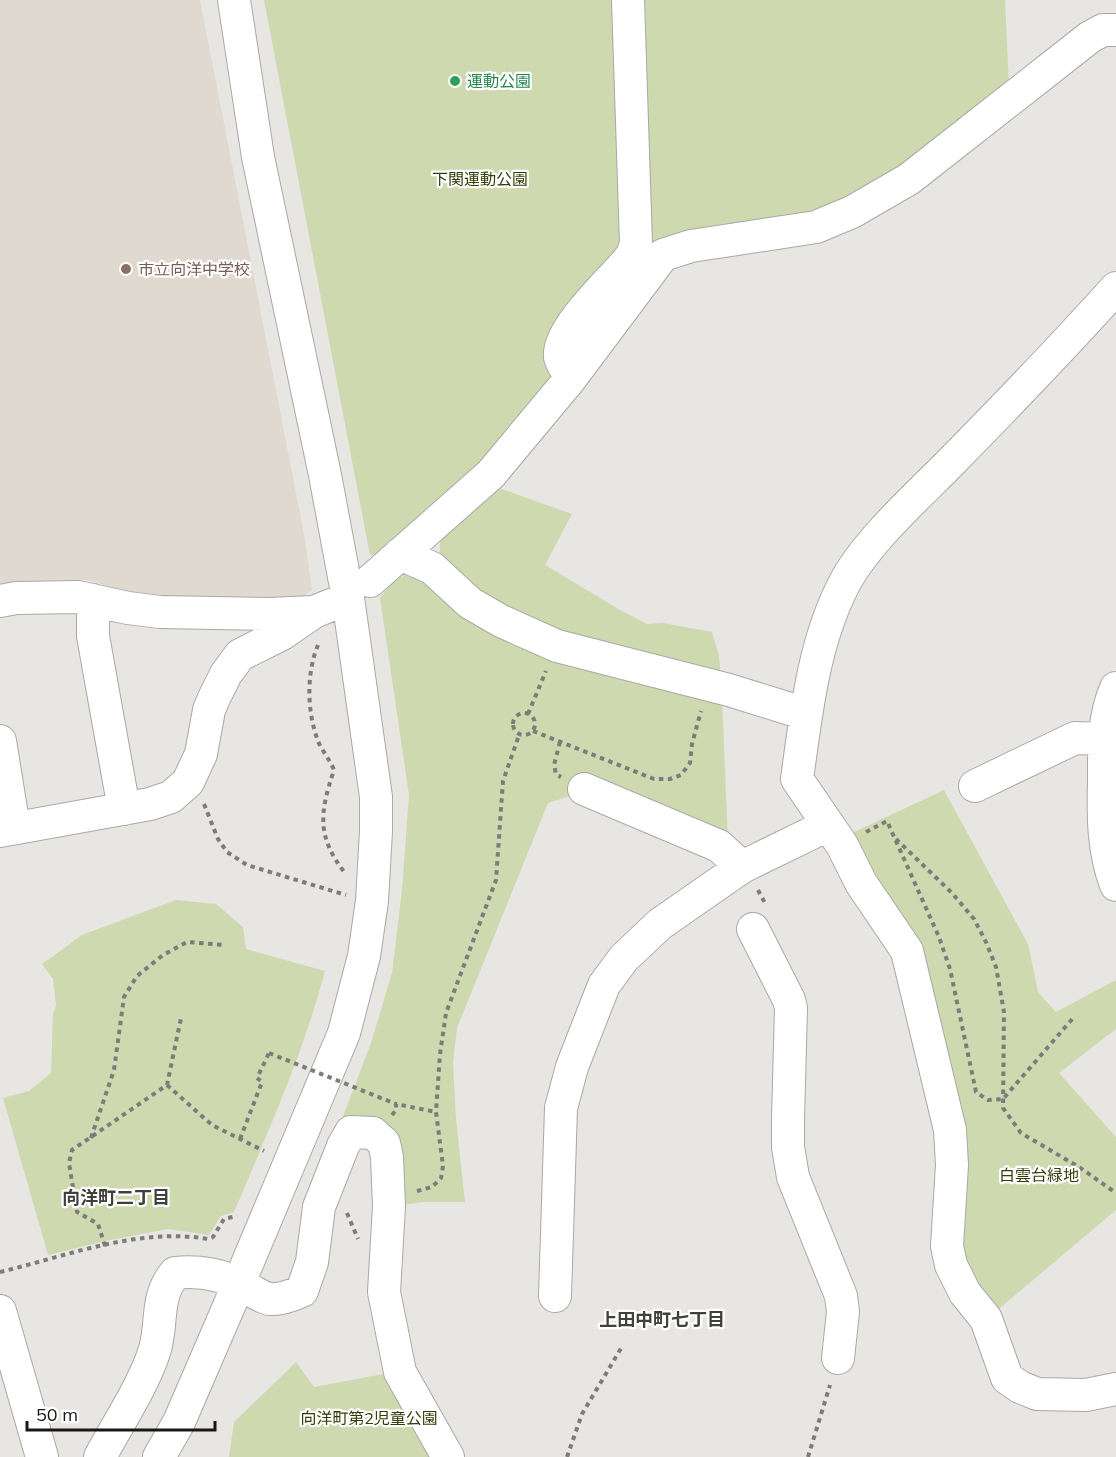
<svg xmlns="http://www.w3.org/2000/svg" width="1116" height="1457" viewBox="0 0 1116 1457" font-family="Mulish,'Noto Sans JP',sans-serif">
	<style>
		.built { fill: #dfd9d0 }
		.green { fill: #ced9b0 }
		.lines { fill: none; stroke-linecap: round; stroke-linejoin: round }
		.minor-casing { stroke: #aaa8a6; stroke-width: 34 }
		.path { stroke: #7e7c7a; stroke-width: 4; stroke-dasharray: 4.5 4.5; stroke-linecap: butt }
		.minor { stroke: #fff; stroke-width: 32 }
		.path-bridge { stroke: #7e7c7a; stroke-width: 4; stroke-dasharray: 4.5 4.5; stroke-linecap: butt }
		.leisure-dot { fill: #2e9e5b; stroke: #fff; stroke-width: 2 }
		.education-dot { fill: #8d6e63; stroke: #fff; stroke-width: 2 }
		.labels { text-anchor: middle; stroke-width: 4.5; stroke-linejoin: round; paint-order: stroke }
		.leisure-label { font-size: 16px; fill: #27864d; stroke: #fff; text-anchor: start }
		.park-label { font-size: 16px; fill: #333d08; stroke: #fff }
		.education-label { font-size: 16px; fill: #785e54; stroke: #fff; text-anchor: start }
		.neighbourhood-label { font-size: 18px; font-weight: bold; fill: #41403d; stroke: #fff }
	</style>
	<rect width="100%" height="100%" fill="#e8e6e3"/>
	<path class="built" d="M0,0H200L305,539L312,590L293,605L157,602L89,580H48L0,590Z"/>
	<path class="green" d="M264,0H1005L1009,86L906,168L823,209L689,234L666,236L653,247L502,447L377,554L370,555Z
		M496,487L572,514L545,565L620,610L647,624L663,623L712,632L719,656L721,679L545,626L495,603L440,558V537Z
		M405,575L431,582L722,697L728,843L576,794L548,803L457,1028L453,1062L456,1119L465,1202H422L398,1206L390,1134L342,1119L371,1043L392,973L402,890L409,795L380,598L393,581Z
		M944,790L1028,944L1038,992L1056,1012L1116,980V1029L1059,1073L1116,1137V1210L994,1313L964,1262L960,1249L961,1129L850,834Z
		M176,900L216,904L243,927L246,949L325,971C303,1054 268,1132 234,1212L221,1216L209,1235L168,1229L105,1241L48,1255L3,1098L29,1091L51,1073L53,1014L56,1005L53,979L42,964L82,935Z
		M296,1362L314,1387L389,1373L439,1457H229L234,1422Z"/>
	<g class="lines">
		<g class="minor-casing">
			<path id="minor" d="M1116,288C1063,347 1009,403 953,460C919,495 865,542 843,586C813,645 806,715 797,779L842,845L861,883L907,951L950,1130L952,1165L947,1246L951,1265L965,1293L986,1319L1007,1378L1020,1387L1037,1394L1086,1395L1116,1389
				M571,378C568,372 561,363 560,357C556,332 608,283 625,264L632,255L636,244L628,0
				M400,554L432,568L470,603L501,621L557,646L729,690L806,714
				M370,581L491,474L571,378L663,255L691,246L816,227L852,212L909,179L1090,37L1103,30H1116
				M93,600V636L124,809
				M0,601L16,598L78,597L128,608L160,612L269,614L314,612
				M1116,688C1103,718 1104,748 1104,780C1103,816 1103,851 1116,885
				M0,741L14,828
				M975,786L1075,738L1104,739
				M584,789L719,846L742,867
				M0,831L150,804L171,797L188,782L201,754L209,710L214,698L226,674L240,655L282,634L314,612L348,598
				M753,929L789,1000L791,1008L788,1119V1147L793,1177L841,1296L843,1312L838,1358
				M555,1296L561,1108L572,1067L604,985L624,958L660,924L742,867L828,825
				M0,1311L42,1457
				M100,1457C117,1425 145,1383 155,1349C163,1320 155,1298 175,1273C198,1270 223,1275 244,1286C251,1290 262,1298 270,1299C280,1300 293,1295 302,1291L312,1262L319,1207L343,1146L351,1132L373,1133L384,1143L387,1157L389,1206L384,1292L400,1372L448,1457
				M159,1457L179,1422L239,1283L344,1033L364,956L372,901L376,831V797L348,598L325,475L258,157L234,0"/>
		</g>
		<path class="path" d="M318,645C306,674 307,712 318,741C322,751 330,760 334,770C320,812 316,836 345,873
			M513 724a11 11 0 1 1 22 0a11 11 0 1 1-22 0Z
			M528,714L546,671
			M533,731L654,779H670L681,775L690,763L692,744L701,711
			M560,742L554,765L556,774L561,777
			M204,804L218,839L227,852L247,865L346,895
			M866,832L887,821L939,937L950,969L976,1092L988,1100L1003,1099L1074,1017
			M896,839L952,893L974,919L986,942L996,967L1004,1012L1003,1108L1021,1133L1079,1167L1116,1193
			M758,890L766,905
			M167,1085L212,1125L264,1151
			M392,1115L396,1110V1104L436,1112
			M91,1138L114,1070L124,997L137,976L163,955L187,942L224,945
			M240,1139L262,1082L257,1078L269,1053
			M417,1191L432,1187L441,1178L443,1166L436,1112L440,1054L446,1013L496,880L503,781L519,735
			M347,1213L358,1239
			M105,1246L98,1224L77,1212L69,1163L72,1150L167,1085L181,1018
			M0,1272C67,1256 139,1227 208,1239L213,1237L224,1219L237,1216
			M567,1457L582,1414L623,1345
			M808,1457L830,1385"/>
		<use href="#minor" class="minor"/>
		<path class="path-bridge" d="M269,1053L396,1104"/>
	</g>
	<circle class="leisure-dot" cx="455" cy="81" r="6"/>
	<circle class="education-dot" cx="126" cy="269" r="6"/>
	<g class="labels">
		<g class="leisure-label">
			<text x="467" y="87">運動公園</text>
		</g>
		<g class="park-label">
			<text x="480" y="185">下関運動公園</text>
			<text x="1039" y="1181">白雲台緑地</text>
			<text x="369" y="1424">向洋町第2児童公園</text>
		</g>
		<g class="education-label">
			<text x="138" y="275">市立向洋中学校</text>
		</g>
		<g class="neighbourhood-label">
			<text x="116" y="1204">向洋町二丁目</text>
			<text x="662" y="1326">上田中町七丁目</text>
		</g>
	</g>
	<path d="M27 1421v9h188v-9" fill="none" stroke="#191817" stroke-width="3"/>
	<text x="36" y="1421" font-size="18" fill="#191817" stroke="#ffffff" stroke-width="4.5" paint-order="stroke">50 m</text>
</svg>
